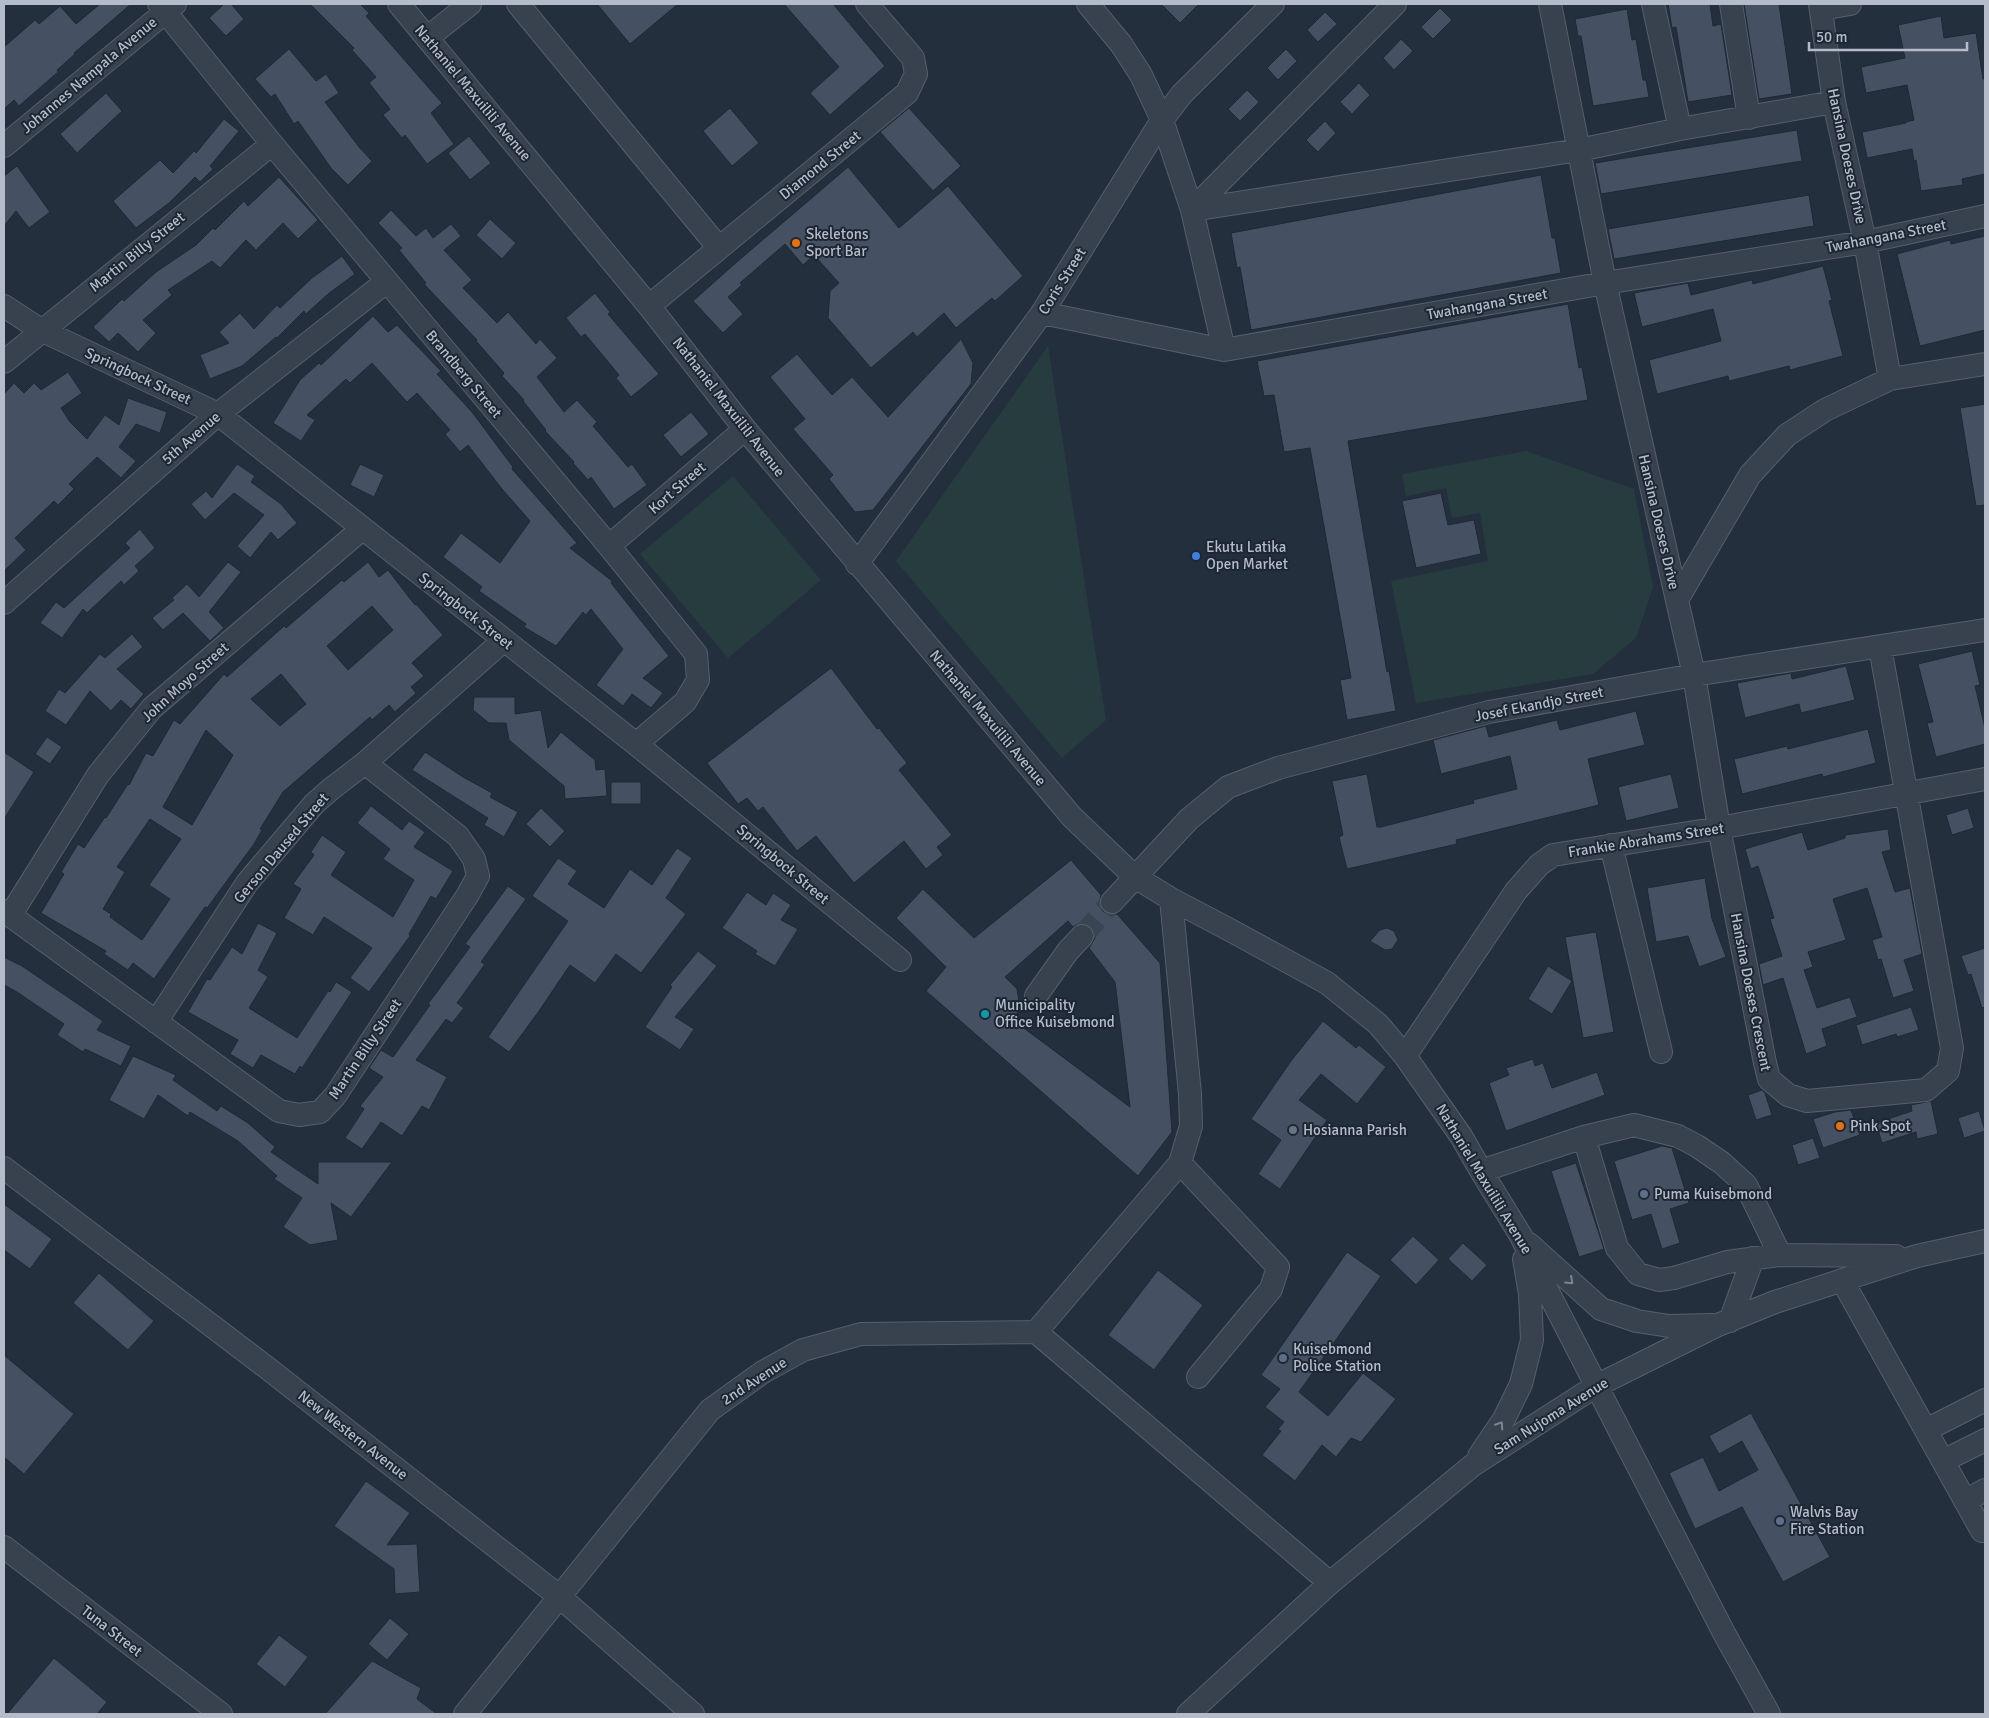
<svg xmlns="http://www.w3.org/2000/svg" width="1989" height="1718" viewBox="0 0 1989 1718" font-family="Signika,sans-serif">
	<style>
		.green { fill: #263c3f }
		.building { fill: #455162; stroke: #1f2835; fill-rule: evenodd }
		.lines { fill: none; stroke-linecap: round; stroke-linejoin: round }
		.minor-tunnel { stroke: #3a4453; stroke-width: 22; stroke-dasharray: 22 11; stroke-linecap: butt }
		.minor-casing { stroke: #565f6c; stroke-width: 24 }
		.minor { stroke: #38414e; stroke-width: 22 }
		.oneway { stroke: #7c8592 }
		.food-dot { fill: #e8710a; stroke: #1d2633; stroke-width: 2 }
		.shop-dot { fill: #3f7fe0; stroke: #1d2633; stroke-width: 2 }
		.culture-dot { fill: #0f9aa8; stroke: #1d2633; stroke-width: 2 }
		.worship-dot { fill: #6b7280; stroke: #1d2633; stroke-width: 2 }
		.service-dot { fill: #5c6f8a; stroke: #1d2633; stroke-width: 2 }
		.labels { text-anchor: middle; stroke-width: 4; stroke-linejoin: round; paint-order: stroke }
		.street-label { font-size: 15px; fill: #b4bcc9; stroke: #1d2633 }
		.poi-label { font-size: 15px; fill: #b4bcc9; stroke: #1d2633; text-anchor: start }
	</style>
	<rect width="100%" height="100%" fill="#242f3e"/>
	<path class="green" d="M1048,346L1106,720L1062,758L896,561Z
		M1526,451L1634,489L1653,587L1636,638L1593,674L1416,703L1391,581L1488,561L1480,513L1452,518L1446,488L1406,496L1402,474Z
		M733,476L821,580L728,658L640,554Z"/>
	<path class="building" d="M100,4H131L74,53L75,54L57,70L58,72L19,106L14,100L4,109V47L35,20L39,24L60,6L76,24Z
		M224,4H231L244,19L226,36L209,18Z
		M310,4H360L369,13L366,16L442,103L431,113L454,144L427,164L405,135L402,138L383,115L390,109L369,83L376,77L352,50L354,48Z
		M597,4H678L630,44Z
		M784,4H833L885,66L830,115L810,93L839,67Z
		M1161,4H1199L1180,23Z
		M1668,4H1710L1713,26L1721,24L1732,95L1688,102L1676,27L1672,28Z
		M1744,4H1779L1792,94L1759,99Z
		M1440,8L1452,20L1433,39L1421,27Z
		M1627,9L1632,40L1636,39L1643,80H1646L1649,97L1593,106L1581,36H1578L1575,19Z
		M1325,12L1337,24L1318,42L1307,30Z
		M1941,16L1944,38L1976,33L1983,79H1985V174L1962,179L1963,185L1921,191L1916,160L1914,161L1912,149L1867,158L1862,132L1906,123V122L1914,120L1907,85L1866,93L1861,67L1905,58L1898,25Z
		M1401,39L1413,51L1394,70L1383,58Z
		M289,49L316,81L326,74L339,93L325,102L359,147L372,161L348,185L331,168L298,121L294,124L275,94L271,97L255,79Z
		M1286,49L1297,61L1278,80L1267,68Z
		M1359,83L1370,95L1352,114L1340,102Z
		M1247,90L1259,102L1240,121L1228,109Z
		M106,93L122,111L77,153L60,134Z
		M730,108L759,143L732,166L703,131Z
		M909,108L961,166L933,191L880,132Z
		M224,119L239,131L210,166L213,169L200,182L195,177L169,203L136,228L113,201L160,160L173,173L194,151L196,153Z
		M1325,121L1336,133L1318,152L1306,140Z
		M1797,130L1802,161L1601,194L1595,163Z
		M469,136L491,163L470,180L448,153Z
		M17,166L50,212L29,228L16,211L4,226V176Z
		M848,167L899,228L948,186L1023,276L995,301L992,298L956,328L944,313L917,337L913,332L871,368L828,318L830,291L839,283L814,255L803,265L785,244L740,283L742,285L728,297L743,314L723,333L693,301L738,261Z
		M1541,175L1552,238H1555L1561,273L1251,330L1240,267L1237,268L1231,233Z
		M279,177L318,220L298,239L283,223L256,250L246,240L220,268L212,261L168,290L172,295L143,320L156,333L138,352L118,333L109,342L93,327L122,299L124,301L156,272L196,245L213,228L215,230L244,201L248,206Z
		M1809,195L1814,226L1614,259L1608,229Z
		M391,210L416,236L426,228L433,238L451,224L461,236L444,250L472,280L463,288L497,323L508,312L536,344L540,339L557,358L537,377L564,412L577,400L597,422L593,426L628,467L632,464L647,485L614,509L591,477L588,480L573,463L574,462L545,431L546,430L523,401L524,400L502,376L504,373L476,341L477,340L424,284L426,283L399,250L402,248L378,223Z
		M490,219L516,243L502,259L476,235Z
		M1985,236V330L1920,346L1897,254L1950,240L1951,244Z
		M342,256L355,274L328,294L306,314L304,311L277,338L276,337L242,366L210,379L200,355L229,343L219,332L240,313L254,329L277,305L280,308L312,278Z
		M1823,266L1832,300L1829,301L1843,356L1790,370L1789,366L1729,381L1728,376L1657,394L1649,360L1721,341L1713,309L1642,327L1634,293L1688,283L1691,295L1752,280L1753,284Z
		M595,293L610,312L608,314L659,374L631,397L616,378L619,375L585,334L581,337L566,318Z
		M1568,304L1579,368L1582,367L1588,400L1348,441L1387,672L1389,671L1396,711L1347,720L1340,680L1351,678L1310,448L1284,452L1274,395L1264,396L1257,361Z
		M373,316L388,332L397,325L441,371L437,374L472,412L513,467L512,469L577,543L570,548L612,581L611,583L669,656L643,678L663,693L651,708L632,694L623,706L596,685L623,649L591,609L586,615L583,612L556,646L524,627L526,624L479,591L482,587L443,557L461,533L500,563L530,521L502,489L468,445L460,452L445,434L450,430L417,393L407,402L372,363L350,383L346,379L307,415L315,420L301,441L273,423L300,380L319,363L321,365Z
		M961,339L973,363L971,384L873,510L855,512L829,479L833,475L793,429L805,419L770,377L797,354L832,395L852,377L888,417Z
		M68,372L82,393L61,408L70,422L87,439L105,415L119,425L128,398L167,412L160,433L136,424L119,447L136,461L121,478L97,457L69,484L74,489L58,505L54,501L15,538L26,550L4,571V394L14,383L24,393L34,383L41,390Z
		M1985,404V505L1976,506L1960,408Z
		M691,412L709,434L681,457L663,435Z
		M237,464L255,476L251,482L281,504L297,523L278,540L271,532L250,558L237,546L264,515L234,493L205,520L191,504L206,491L212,498Z
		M360,464L384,475L374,497L350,485Z
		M1441,493L1448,525L1474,520L1481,554L1416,568L1402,501Z
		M140,529L155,548L135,566L139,571L124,585L121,581L87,613L83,609L62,638L40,623L56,602L64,608L130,548L125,543Z
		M228,562L241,572L209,612L224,628L210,641L183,613L163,630L152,618L174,600L172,598L187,584L199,597Z
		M368,562L379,577L388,570L415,605L416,604L443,635L412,663L424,676L411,687L416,693L395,712L389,705L372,720L370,717L283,792L260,829L262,830L254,844L207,908L205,907L154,979L133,963L128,970L104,954L106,951L41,913L64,874L61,872L78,844L84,848L105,817L106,818L128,784L129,785L146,753L153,756L174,720L180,724L224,674L227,677L284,626L286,628L342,580L344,582ZM372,606L393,630L348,670L327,646ZM281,674L306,704L280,726L251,699ZM206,730L233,755L192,825L163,807ZM150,819L181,839L149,885L170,899L142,940L110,917L111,914L103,909L125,872L117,867Z
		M132,634L143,647L117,669L144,694L131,709L121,700L111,711L90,691L66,725L45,711L59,689L65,693L100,654L105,658Z
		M1972,651L1980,685L1975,686L1985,728V744L1936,757L1927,723L1933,722L1918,664Z
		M1846,666L1855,700L1801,713L1799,704L1745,718L1737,683L1791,673L1792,679Z
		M831,668L877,729L879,728L907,763L899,770L952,835L937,847L943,855L926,869L904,841L854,883L816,836L797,851L763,807L758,811L747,798L738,804L707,763Z
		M474,697H515V714L541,710L548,748L561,732L595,760L596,770L605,769L607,796L565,799L564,786L509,740L506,723H489L473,710Z
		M1636,711L1645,745L1588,759L1599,805L1456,840L1457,844L1347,869L1339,837L1343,835L1332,781L1367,774L1377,827H1381L1474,803L1473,800L1517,789L1510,756L1441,774L1433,740L1486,726L1489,737L1557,720L1560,730Z
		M1868,729L1876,763L1823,777L1822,774L1742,794L1734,759L1787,746L1788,749Z
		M47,737L62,747L50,764L35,754Z
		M4,752L34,772L4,819Z
		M425,752L463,777L492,793L490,797L518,812L504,837L484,825L488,818L412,770Z
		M1671,774L1679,808L1626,821L1618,787Z
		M611,782H641V804H611Z
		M371,806L402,830L409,821L425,832L414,847L453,871L436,899L431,896L409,934L410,936L369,992L350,978L372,948L324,917L313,935L284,918L301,889L293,884L314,855L311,852L322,835L346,852L331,875L393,917L414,880L383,859L390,849L357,823Z
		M541,808L565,831L550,847L526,824Z
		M1968,808L1974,828L1952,835L1946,815Z
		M1888,829L1891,850L1882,852L1895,892L1910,888L1922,954L1904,960L1914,991L1893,998L1881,959L1878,960L1872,940L1882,937L1867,888L1833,899L1846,940L1808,952L1813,967L1804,970L1817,1008L1850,997L1857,1017L1822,1029L1827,1046L1806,1054L1783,978L1763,985L1759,964L1782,956L1770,919L1774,918L1758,866L1751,869L1745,849L1802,832L1808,850L1845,838V835Z
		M677,848L692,858L666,898L686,914L641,973L616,954L595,983L570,965L539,1011L509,1052L488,1037L568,921L532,896L558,858L577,871L568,884L604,908L630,869L652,885Z
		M1071,860L1101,895L1099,905L1103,911L1110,915L1117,914L1160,963L1172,1132L1138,1176L926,991L946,967L896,918L923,889L974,938ZM1068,921L1073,927L1078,924L1084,923L1091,927L1095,933V938L1089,948L1115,982L1130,1107L1013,1020L1020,1008L1017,989L1005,977Z
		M1705,878L1712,919L1726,957L1699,967L1688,936L1656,942L1647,888Z
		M508,886L526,899L481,962L485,964L457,1003L464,1008L452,1023L446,1019L416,1060L447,1077L429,1110L422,1106L402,1136L381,1122L362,1149L345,1138L364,1109L360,1106L383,1077L369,1068L381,1050L393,1057L430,1005L428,1004L470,947L465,944Z
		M747,892L766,905L773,893L791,905L781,920L798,929L775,966L755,954L757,951L722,928Z
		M258,923L277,933L258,970L268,977L249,1008L297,1038L328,991L330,992L336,982L352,992L302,1068L300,1066L295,1074L261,1055L253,1068L230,1054L238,1040L188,1012L207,979L210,980L232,947L242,954Z
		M1387,928L1394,931L1398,940L1392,949L1385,950L1370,941L1380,930Z
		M1596,932L1614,1032L1583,1038L1565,937Z
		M1985,948V1007L1982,1008L1971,974L1968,975L1961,956Z
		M698,951L717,966L675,1017L694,1029L680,1050L645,1027L672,987L670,985Z
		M4,957L22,966L103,1021L97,1030L131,1046L121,1066L85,1049L83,1052L57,1035L64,1024L17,992L4,985Z
		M1548,966L1572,981L1552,1014L1528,999Z
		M1911,1007L1919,1030L1897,1037L1896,1034L1862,1045L1856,1025Z
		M1323,1021L1356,1048L1359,1045L1386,1067L1357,1104L1321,1074L1299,1100L1327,1120L1280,1189L1258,1174L1281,1140L1251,1119L1291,1061Z
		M133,1056L176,1075L173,1080L217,1111L221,1106L248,1123L275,1147L271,1152L318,1184V1162H392L351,1217L331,1203L338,1240L310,1245L283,1227L302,1198L274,1179L277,1176L238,1141L190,1112L188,1116L158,1095L144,1119L109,1100Z
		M1533,1059L1535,1066L1543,1063L1552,1088L1597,1072L1605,1095L1506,1131L1489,1083L1509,1075L1506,1068Z
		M1762,1090L1765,1093L1772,1115L1756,1120L1748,1095Z
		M1931,1101L1938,1134L1917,1139L1916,1132L1882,1143L1876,1123L1912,1111L1911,1105Z
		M1851,1110L1860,1135L1823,1148L1813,1119L1835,1112Z
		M1979,1111L1985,1131L1964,1138L1958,1118Z
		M1813,1138L1820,1158L1798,1165L1792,1145Z
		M1662,1146L1672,1148L1689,1203L1670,1209L1680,1243L1662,1249L1651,1214L1632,1220L1614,1161Z
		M1576,1163L1604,1249L1579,1257L1551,1171Z
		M4,1204L52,1239L30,1269L4,1250Z
		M1413,1236L1439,1260L1416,1285L1390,1260Z
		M1463,1243L1487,1265L1472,1281L1448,1259Z
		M1347,1252L1381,1276L1299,1392L1328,1416L1363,1373L1396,1399L1361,1442L1351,1438L1336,1457L1322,1445L1295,1481L1262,1455L1281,1431L1278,1429L1284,1422L1265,1407L1280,1389L1261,1375Z
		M1158,1270L1203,1305L1154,1370L1108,1335Z
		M99,1273L154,1321L128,1350L73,1303Z
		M4,1355L74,1414L24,1474L4,1457Z
		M1751,1413L1830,1557L1783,1582L1742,1507L1695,1529L1669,1473L1703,1457L1719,1491L1758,1470L1742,1441L1719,1454L1709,1436Z
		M366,1481L410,1513L387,1545L417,1544L420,1592L395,1594L394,1569L334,1526Z
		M390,1618L409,1634L387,1660L368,1644Z
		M279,1635L308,1657L285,1687L256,1664Z
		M54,1658L107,1702L97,1714H7Z
		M372,1661L421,1688L417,1699L437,1714H325Z"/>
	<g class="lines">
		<path class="minor-tunnel" d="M1082,936L1112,902"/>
		<g class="minor-casing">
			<path id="minor" d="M159,4L272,144L609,546L696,654L698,680L685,702L636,744
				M399,4L649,306L745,429L1072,817L1135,877L1171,899L1230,930L1327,983L1378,1024L1405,1056L1461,1136L1481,1171L1521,1236L1546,1288L1724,1633L1769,1714
				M518,4L719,248
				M1088,4L1121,44L1141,75L1162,120L1192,210L1224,350L1605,283L1865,242L1985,216
				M1550,4L1605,283L1694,675L1719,828L1765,1063L1769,1079L1788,1095L1807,1101L1926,1090L1948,1071L1952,1048L1880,647
				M1653,4L1680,129
				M1731,4L1749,118
				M1820,4L1834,102L1865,242L1890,379
				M1821,9L1850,4
				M427,38L470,4
				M4,146L175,4
				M1192,210L1579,150L1680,129L1834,102
				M1192,210L1395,4
				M4,306L41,330L218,414L636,744L900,960
				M649,306L907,93L916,74L913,58L867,4
				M1042,313L1224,350
				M4,362L272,144
				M609,546L745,429
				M857,564L1042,313L1162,120L1182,94L1273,4
				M1677,600L1750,475L1787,435L1825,410L1890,379L1985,364
				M4,603L218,414L386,282
				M1611,845L1661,1052
				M1112,902L1189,819L1228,787L1278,768L1489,712L1694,675L1985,630
				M4,911L279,1111L299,1115L320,1112L335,1096L467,896L478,876L474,859L458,836L365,763
				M10,916L98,775L152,708L362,529
				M1036,996L1068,951L1082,936
				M156,1022L247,883L314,804L331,789L365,763L504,640
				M1405,1056L1516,891L1539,865L1553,855L1719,828L1985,779
				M1584,1137L1617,1248L1638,1274L1659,1280L1674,1278L1727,1262L1780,1255L1896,1256
				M1180,1163L1278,1267L1271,1289L1198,1377
				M4,1168L266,1367L560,1597L693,1714
				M1481,1171L1584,1137L1634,1125L1678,1136L1697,1146L1722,1163L1746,1185L1780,1255
				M1529,1244L1601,1309L1637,1321L1669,1326L1712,1325
				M1842,1280L1982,1531H1985
				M1730,1321L1753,1258
				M1036,1332L1180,1163L1191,1126L1190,1094L1171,899
				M1036,1332L1330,1583
				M1926,1430L1985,1400
				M1479,1456L1504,1419L1521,1384L1532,1340L1530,1294L1524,1259
				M1943,1461L1985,1440
				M1965,1501L1985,1490
				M4,1547L221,1714
				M465,1714L710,1410L763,1372L803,1350L861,1334L1036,1332
				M1188,1714L1330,1583L1473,1465L1596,1386L1718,1325L1775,1302L1917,1256L1985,1241"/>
		</g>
		<use href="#minor" class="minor"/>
	</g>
	<defs><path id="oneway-chevron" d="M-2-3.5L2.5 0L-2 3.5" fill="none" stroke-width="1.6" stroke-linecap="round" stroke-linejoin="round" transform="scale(1.25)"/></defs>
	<g class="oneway">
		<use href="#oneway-chevron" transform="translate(1570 1281) rotate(43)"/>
		<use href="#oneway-chevron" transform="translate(1500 1425) rotate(-57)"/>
	</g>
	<g class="food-dot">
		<circle cx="796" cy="243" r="5"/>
		<circle cx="1840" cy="1126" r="5"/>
	</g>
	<circle class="shop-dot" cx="1196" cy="556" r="5"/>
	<circle class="culture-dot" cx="985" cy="1014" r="5"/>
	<circle class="worship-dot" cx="1293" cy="1130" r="5"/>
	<g class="service-dot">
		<circle cx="1644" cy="1194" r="5"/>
		<circle cx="1283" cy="1358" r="5"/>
		<circle cx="1780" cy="1521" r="5"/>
	</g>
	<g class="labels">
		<g class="street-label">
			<text transform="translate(89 75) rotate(-40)" y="5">Johannes Nampala Avenue</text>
			<text transform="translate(473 93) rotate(50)" y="5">Nathaniel Maxuilili Avenue</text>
			<text transform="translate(1847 156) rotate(78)" y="5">Hansina Doeses Drive</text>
			<text transform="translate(820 165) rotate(-39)" y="5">Diamond Street</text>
			<text transform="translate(1886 236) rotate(-11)" y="5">Twahangana Street</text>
			<text transform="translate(137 252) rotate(-39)" y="5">Martin Billy Street</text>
			<text transform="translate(1062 281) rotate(-58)" y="5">Coris Street</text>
			<text transform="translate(1487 304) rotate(-10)" y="5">Twahangana Street</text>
			<text transform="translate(464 374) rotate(50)" y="5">Brandberg Street</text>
			<text transform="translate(138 376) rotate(25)" y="5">Springbock Street</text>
			<text transform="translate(729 407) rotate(52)" y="5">Nathaniel Maxuilili Avenue</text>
			<text transform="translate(191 438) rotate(-41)" y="5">5th Avenue</text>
			<text transform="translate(677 488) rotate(-41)" y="5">Kort Street</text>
			<text transform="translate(1659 522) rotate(77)" y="5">Hansina Doeses Drive</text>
			<text transform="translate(466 611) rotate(38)" y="5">Springbock Street</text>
			<text transform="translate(185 682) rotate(-42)" y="5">John Moyo Street</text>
			<text transform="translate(1539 704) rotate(-11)" y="5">Josef Ekandjo Street</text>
			<text transform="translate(988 718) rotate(50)" y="5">Nathaniel Maxuilili Avenue</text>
			<text transform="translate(1646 840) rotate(-9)" y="5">Frankie Abrahams Street</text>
			<text transform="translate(281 848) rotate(-50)" y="5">Gerson Daused Street</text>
			<text transform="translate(783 864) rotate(40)" y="5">Springbock Street</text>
			<text transform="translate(1751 992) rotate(79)" y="5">Hansina Doeses Crescent</text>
			<text transform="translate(365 1049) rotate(-56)" y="5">Martin Billy Street</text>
			<text transform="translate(1484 1179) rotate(59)" y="5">Nathaniel Maxuilili Avenue</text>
			<text transform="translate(754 1381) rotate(-33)" y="5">2nd Avenue</text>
			<text transform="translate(1551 1416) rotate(-32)" y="5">Sam Nujoma Avenue</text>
			<text transform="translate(353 1435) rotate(38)" y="5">New Western Avenue</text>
			<text transform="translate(112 1631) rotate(38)" y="5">Tuna Street</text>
		</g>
		<g class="poi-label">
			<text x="806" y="239">Skeletons<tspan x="806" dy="17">Sport Bar</tspan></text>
			<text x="1206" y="552">Ekutu Latika<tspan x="1206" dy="17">Open Market</tspan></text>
			<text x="995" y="1010">Municipality<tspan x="995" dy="17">Office Kuisebmond</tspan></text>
			<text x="1850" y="1131">Pink Spot</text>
			<text x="1303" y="1135">Hosianna Parish</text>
			<text x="1654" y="1199">Puma Kuisebmond</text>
			<text x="1293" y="1354">Kuisebmond<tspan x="1293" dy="17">Police Station</tspan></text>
			<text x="1790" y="1517">Walvis Bay<tspan x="1790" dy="17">Fire Station</tspan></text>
		</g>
	</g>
	<rect width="1989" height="1718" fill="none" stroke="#b4bcc9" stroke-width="10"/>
	<path d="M1809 42v8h158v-8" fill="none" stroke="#b4bcc9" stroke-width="2.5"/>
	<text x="1816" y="42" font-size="15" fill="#b4bcc9" stroke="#1d2633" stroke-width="4" paint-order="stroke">50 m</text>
</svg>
